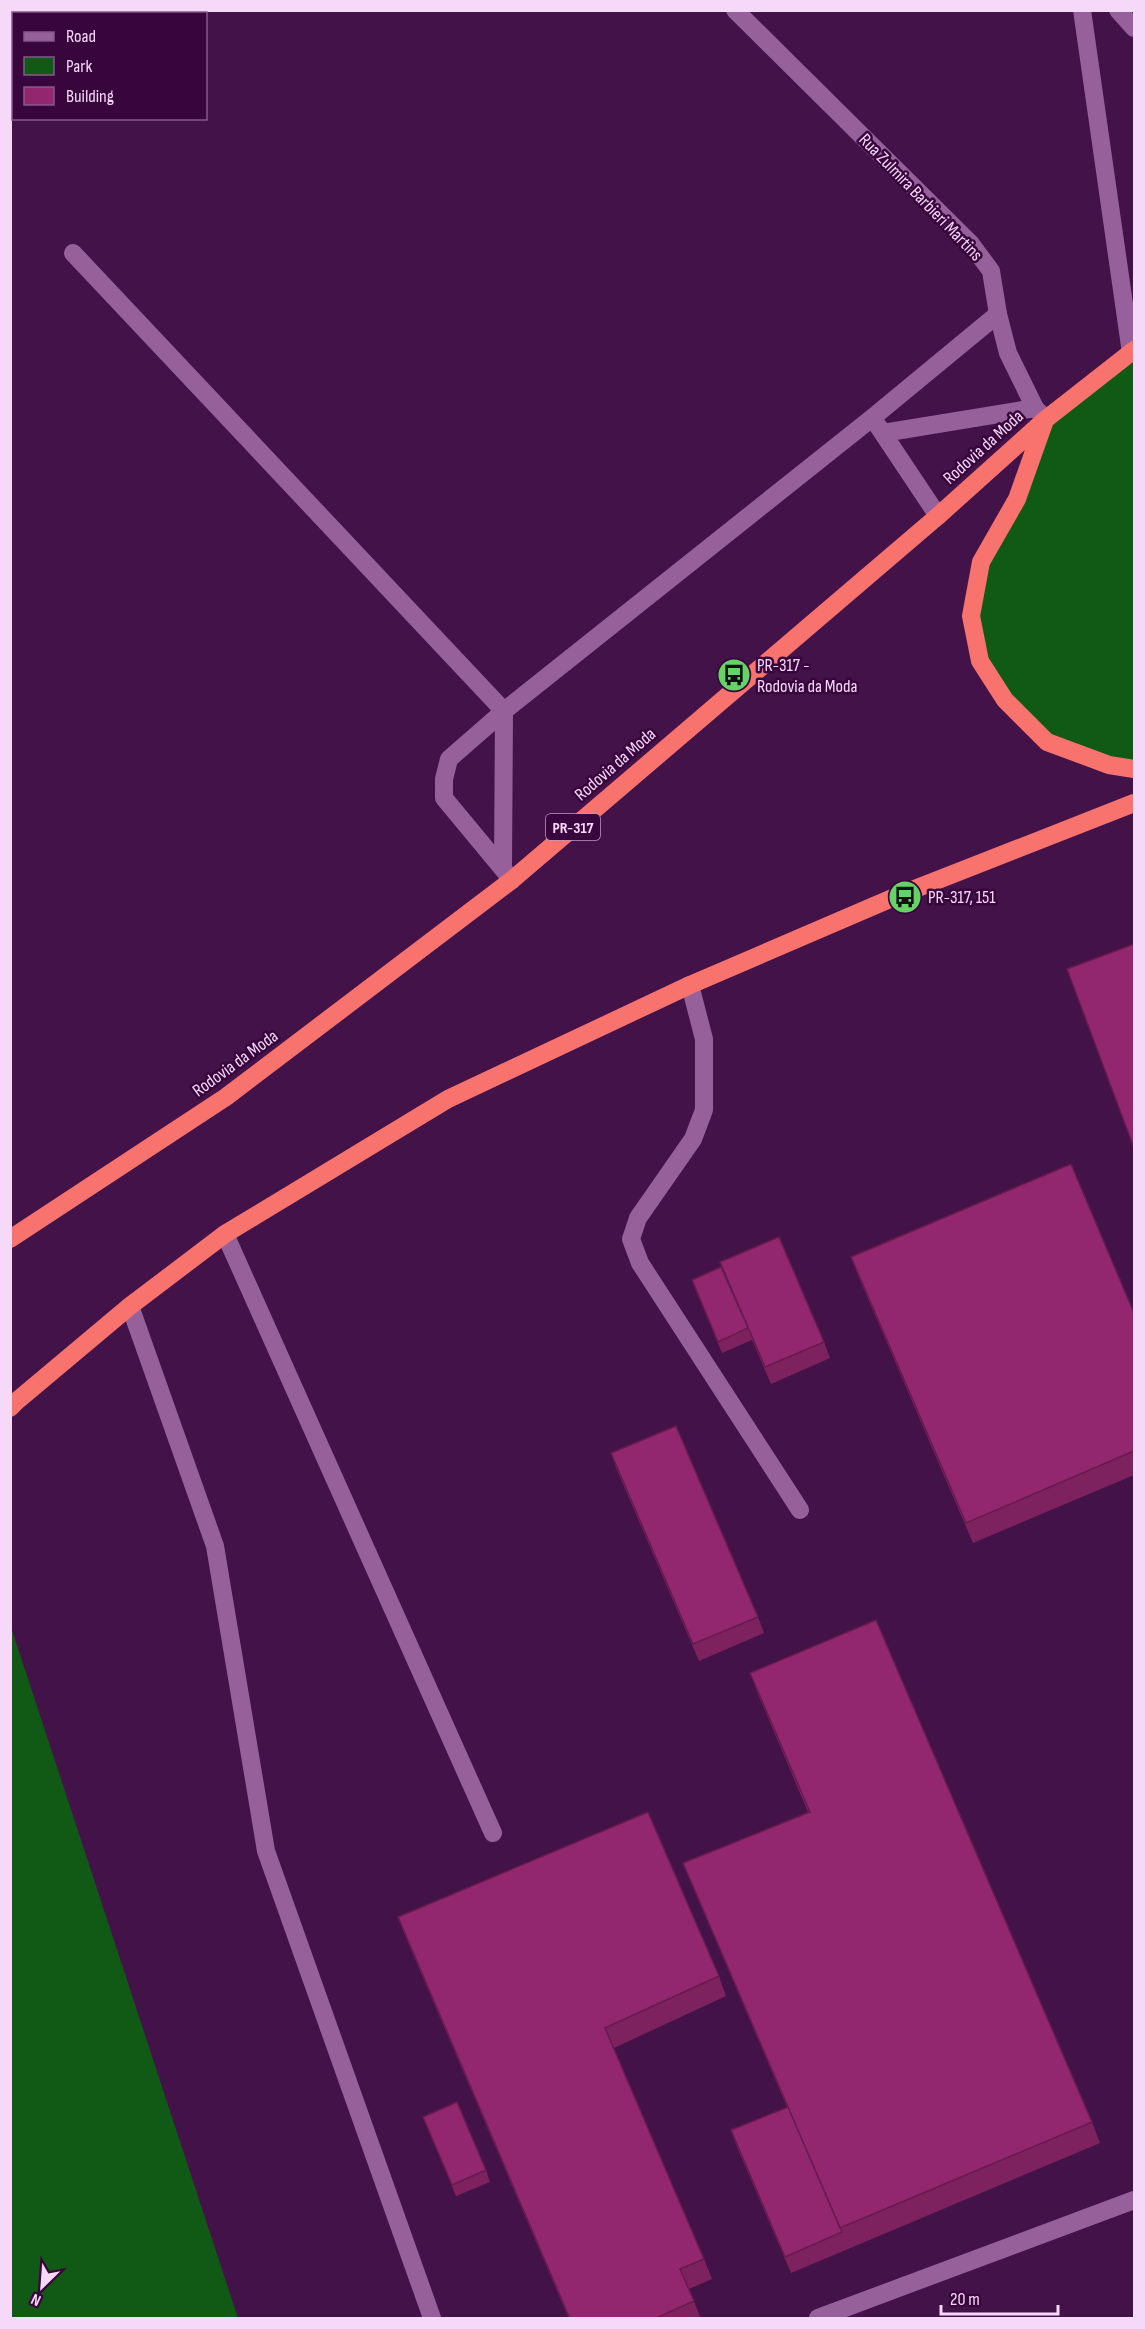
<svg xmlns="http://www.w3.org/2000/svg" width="1145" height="2329" viewBox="0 0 1145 2329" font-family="'Sofia Sans Condensed',sans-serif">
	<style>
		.green { fill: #105a16 }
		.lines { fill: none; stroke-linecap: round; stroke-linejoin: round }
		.lane { stroke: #96619b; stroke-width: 18 }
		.street { stroke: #96619b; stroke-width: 18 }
		.highway { stroke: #f8726e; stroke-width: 18 }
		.wall { fill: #7e225f }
		.building { fill: #92276f; stroke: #661b4e; stroke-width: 1.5 }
		.labels { text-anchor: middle; stroke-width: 5; stroke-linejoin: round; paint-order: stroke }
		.shield { fill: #38053d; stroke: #bd99c1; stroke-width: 1.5 }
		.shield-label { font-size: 16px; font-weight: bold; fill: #f6d9f9 }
		.street-label { font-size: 18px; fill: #f6d9f9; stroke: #38053d }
		.poi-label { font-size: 18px; fill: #f6d9f9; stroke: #38053d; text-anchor: start }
	</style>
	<rect width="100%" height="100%" fill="#431248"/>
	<path class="green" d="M1134,350V769L1047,742L1005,700L971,616L981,562L1046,419Z
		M11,1627L238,2318H11Z"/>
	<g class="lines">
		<path class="lane" d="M1082,10L1131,353
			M1118,10L1134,28
			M73,253L504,711L503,868
			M878,426L938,516
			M883,433L1035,408
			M512,880L444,798V779L449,759L504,711L872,418L998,314
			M690,985L704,1039V1110L693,1139L638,1218L631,1239L640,1263L800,1510
			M225,1234L493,1833
			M130,1306L215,1546L266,1851L432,2318
			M818,2318L1134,2200"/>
		<path class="street" d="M735,10L971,244L991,271L998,314L1008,353L1035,408L1046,419"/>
		<path class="highway" d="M1044,423L1017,499L981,562L971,616L980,661L1005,700L1047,742L1109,765L1134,769
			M10,1239L226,1097L512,880L938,516L1046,419L1134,350
			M10,1408L18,1400L130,1306L225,1234L448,1099L690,985L897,896L1134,803"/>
	</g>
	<path class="wall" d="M851,1257L1134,1313V1475L973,1543L859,1278Z
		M692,1280L824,1342L830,1358L771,1384L752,1340L722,1353Z
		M611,1453L758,1617L764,1633L699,1661L617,1470Z
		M750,1673L1092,2122L1100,2143L791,2273L737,2147L731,2130L787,2107L691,1883L683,1863L808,1812L758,1694Z
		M398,1917L719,1976L726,1996L614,2048L704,2259L712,2279L689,2289L701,2319H569L406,1938Z
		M423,2117L486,2170L490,2182L456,2196Z"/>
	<path class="building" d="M1134,944V1148L1067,969Z
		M1071,1164L1134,1313V1451L966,1523L851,1257Z
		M779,1237L824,1342L765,1367L720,1262Z
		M721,1267L748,1328L718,1342L692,1280Z
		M676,1426L758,1617L693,1644L611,1453Z
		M876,1620L1092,2122L840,2228L683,1863L810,1812L750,1673Z
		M648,1812L719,1976L605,2028L704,2259L680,2269L694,2301L654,2319H570L398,1917Z
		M457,2102L486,2170L452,2185L423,2117Z
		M788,2107L842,2232L785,2257L731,2130Z"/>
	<defs>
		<g id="bus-disc" transform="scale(1.725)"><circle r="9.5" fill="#65d467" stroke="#38053d"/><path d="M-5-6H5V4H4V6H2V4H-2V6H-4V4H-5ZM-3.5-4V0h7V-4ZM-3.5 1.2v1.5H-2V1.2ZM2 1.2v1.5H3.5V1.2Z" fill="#111"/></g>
	</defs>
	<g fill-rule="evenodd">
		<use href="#bus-disc" x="734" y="675"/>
		<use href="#bus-disc" x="905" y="897"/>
	</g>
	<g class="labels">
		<rect class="shield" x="546" y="814" width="54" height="26" rx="4.5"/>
		<g class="shield-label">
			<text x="573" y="833">PR-317</text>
		</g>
		<g class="street-label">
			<text transform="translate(921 197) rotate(46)" y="6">Rua Zulmira Barbieri Martins</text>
			<text transform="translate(983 447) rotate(-42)" y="6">Rodovia da Moda</text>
			<text transform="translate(615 764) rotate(-41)" y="6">Rodovia da Moda</text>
			<text transform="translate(235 1063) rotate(-36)" y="6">Rodovia da Moda</text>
		</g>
		<g class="poi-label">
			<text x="757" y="671">PR-317 -<tspan x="757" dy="21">Rodovia da Moda</tspan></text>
			<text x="928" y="903">PR-317, 151</text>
		</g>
	</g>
	<rect width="1145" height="2329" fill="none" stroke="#f6d9f9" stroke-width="24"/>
	<rect x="12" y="12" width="195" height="108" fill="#38053d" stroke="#845a88" stroke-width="1.5"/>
	<rect x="24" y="32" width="30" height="9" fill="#96619b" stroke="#845a88" stroke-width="1.5"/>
	<text x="66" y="42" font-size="18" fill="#f6d9f9">Road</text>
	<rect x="24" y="57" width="30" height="18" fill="#105a16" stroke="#845a88" stroke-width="1.5"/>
	<text x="66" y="72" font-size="18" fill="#f6d9f9">Park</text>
	<rect x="24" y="87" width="30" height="18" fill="#92276f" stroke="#845a88" stroke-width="1.5"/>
	<text x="66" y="102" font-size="18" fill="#f6d9f9">Building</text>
	<g transform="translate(42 2287) rotate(205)" stroke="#38053d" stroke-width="4.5" paint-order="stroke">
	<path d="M0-4.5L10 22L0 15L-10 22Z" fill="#f6d9f9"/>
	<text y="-9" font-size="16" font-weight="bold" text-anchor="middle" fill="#f6d9f9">N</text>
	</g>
	<path d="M941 2305v9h117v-9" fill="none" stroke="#f6d9f9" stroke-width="3"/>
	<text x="950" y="2305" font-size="18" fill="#f6d9f9" stroke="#38053d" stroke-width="4.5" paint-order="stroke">20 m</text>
</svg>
